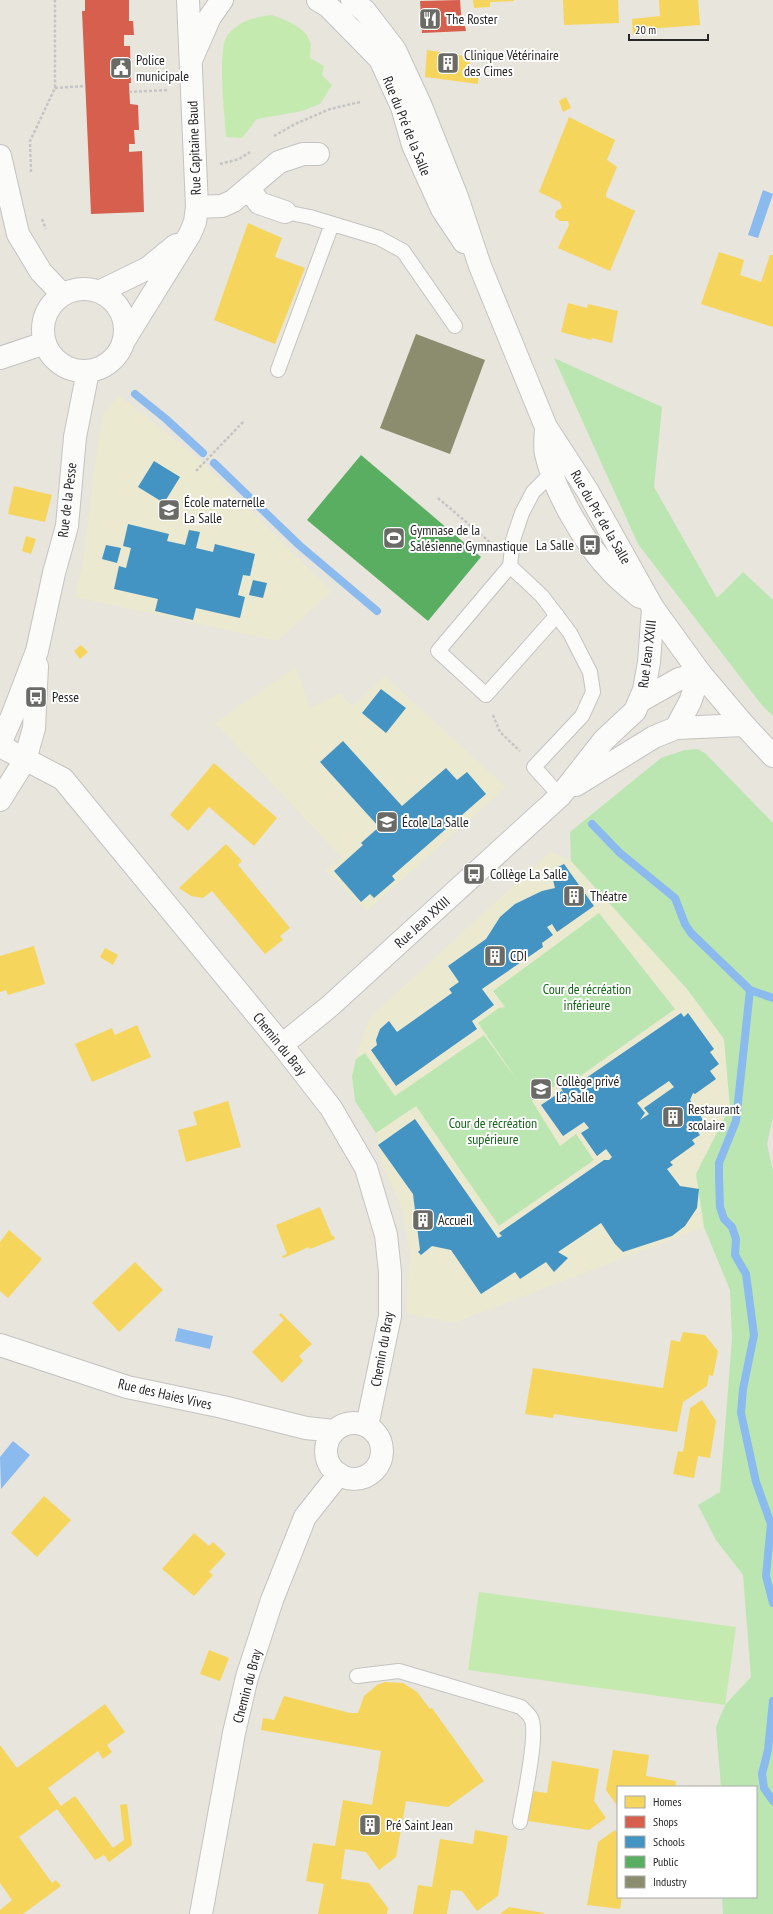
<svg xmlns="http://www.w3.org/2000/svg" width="773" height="1914" viewBox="0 0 773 1914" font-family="'PT Sans Narrow',sans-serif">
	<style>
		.education { fill: #ebe9cf }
		.green { fill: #bbe6b2 }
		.pitch { fill: #c5eaaf }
		.water { fill: #8bbaee }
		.homes { fill: #f6d55c }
		.shops { fill: #d6604d }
		.schools { fill: #4393c3; fill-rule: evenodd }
		.public { fill: #5aae61 }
		.industry { fill: #8c8c6e }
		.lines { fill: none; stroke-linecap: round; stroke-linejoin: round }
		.stream { stroke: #8bbaee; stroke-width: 8 }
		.service-casing { stroke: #c4c3c2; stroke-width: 16 }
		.minor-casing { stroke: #c4c3c2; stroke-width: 24 }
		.secondary-casing { stroke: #c4c3c2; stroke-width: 24 }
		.path { stroke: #c5c5c5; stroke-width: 2.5; stroke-dasharray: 3 2; stroke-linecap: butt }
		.service { stroke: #fbfbfa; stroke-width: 14 }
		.minor { stroke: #fbfbfa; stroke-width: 22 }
		.secondary { stroke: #fbfbfa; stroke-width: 22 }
		.labels { text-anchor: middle; stroke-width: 4; stroke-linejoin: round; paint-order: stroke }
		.poi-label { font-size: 14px; fill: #272727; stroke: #fff; text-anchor: start }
		.street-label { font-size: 14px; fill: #272727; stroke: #fff }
		.park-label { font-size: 14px; fill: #15671a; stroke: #fff }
	</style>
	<rect width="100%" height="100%" fill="#e7e5dc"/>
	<path class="education" d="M119,395L198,458L332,591L278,641L75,597L83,561L96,455L103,415Z
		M296,667L310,708L340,693L352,706L385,676L506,787L367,911L325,870L341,857L215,723Z
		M551,851L571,861L687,989L724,1039L730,1107L696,1174L704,1227L454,1323L406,1313L410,1254L403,1212L381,1160L376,1133L355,1101L352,1076L358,1050L370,1017Z"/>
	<path class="green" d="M554,358L662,407L654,487L717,598L743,572L773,600V716L761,704L638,544Z
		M698,749L706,754L773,823V1117L767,1144L773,1171V1914H723L722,1897H756V1787H721L716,1727L725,1705L751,1677L743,1575L716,1540L698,1505L720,1492L732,1339L730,1290L704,1227L696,1174L730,1107L724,1039L687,989L571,861L570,832L661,758L685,750Z
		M599,913L675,1009L569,1084L565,1079L532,1101L560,1146L576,1134L594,1160L499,1226L416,1106L376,1133L355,1101L352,1076L356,1059L365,1053L395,1096L484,1035L517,1080L478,1023L499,1008L505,1007L493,991Z"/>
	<path class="pitch" d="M272,15C285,20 306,27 310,42C312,46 310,53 310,58L324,66L322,75L332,85L320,104L302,111L257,119L242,138L226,137C225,118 217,50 227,36C238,21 254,17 272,15Z
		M479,1592L736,1627L725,1705L468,1670Z"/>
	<path class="water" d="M763,190L773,194L758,238L748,235Z
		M178,1328L213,1336L210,1349L175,1341Z
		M13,1441L30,1455L1,1489L0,1457Z"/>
	<path class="homes" d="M473,0H514V1L490,2V7L474,8Z
		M563,0H618L619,23L564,25Z
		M659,0H698L700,25L647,29V33L633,34L632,19L660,16Z
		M427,50L471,57L469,69L478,72V84L425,77Z
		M566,97L571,108L563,112L559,101Z
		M569,117L615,140L607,160L617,167L606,194V197L635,211L610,271L558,248L569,225L568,221H560L555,217L556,211L562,208L560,202L539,192Z
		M248,223L282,238L275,257L305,268L275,344L214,320Z
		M719,252L744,260L740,275L761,282L770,255H773V327L701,304Z
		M568,303L587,308L588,304L618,311L612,343L592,338L591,340L561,332Z
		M14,486L52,495L45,522L8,514Z
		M26,536L36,539L31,554L22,551Z
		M81,645L88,652L80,659L74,651Z
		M214,763L277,818L254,846L209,807L188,831L170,815Z
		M226,844L242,861L238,865L290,928L280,936L283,940L265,954L212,891L203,898L191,896L179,888Z
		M34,946L45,984L8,995L6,990L0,992V956Z
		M105,948L118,955L113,965L100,957Z
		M137,1025L151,1057L92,1082L75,1044L112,1028L115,1035Z
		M228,1101L241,1147L186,1162L178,1130L197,1125L193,1112Z
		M320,1207L332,1236H334L335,1239L310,1249L309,1247L283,1258L282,1256L287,1254L276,1225Z
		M9,1230L42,1259L8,1298L0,1291V1242Z
		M135,1262L163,1290L119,1332L92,1303Z
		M281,1313L312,1344L299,1356L303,1361L282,1383L252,1352L284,1320L279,1315Z
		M683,1332L705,1335L718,1351L713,1376L709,1375L707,1386L683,1402L677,1432L554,1414L553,1418L525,1414L533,1368L663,1388L671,1340L680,1342Z
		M702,1400L716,1421L710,1458L698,1456L694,1478L673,1474L678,1451L683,1452L690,1408Z
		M44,1496L71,1520L37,1557L11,1533Z
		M194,1533L209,1546L213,1542L226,1554L209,1572L213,1575L194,1596L162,1569Z
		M209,1650L229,1658L220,1681L200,1674Z
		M385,1682L403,1683L417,1692L430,1709L432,1708L484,1781L448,1807L406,1801L396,1857L379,1870L366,1852L345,1849L341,1879L369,1883L388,1908L387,1914H318L324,1884L306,1881L313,1843L335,1846L343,1800L372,1805L381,1751L261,1730L263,1718L274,1720L284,1696L350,1713H358L364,1696L377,1685Z
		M105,1704L125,1732L107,1745L112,1752L103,1759L98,1751L48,1788L61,1806L75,1796L113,1848L124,1840L120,1805L127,1804L132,1845L109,1862L104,1855L95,1860L57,1809L19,1837L52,1883L56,1880L61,1886L23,1914H0V1910L12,1900L0,1883V1745L17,1768Z
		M613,1750L649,1755L646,1776L676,1781L675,1787H618V1807L606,1790Z
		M552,1761L599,1769L594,1801L606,1818L589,1830L528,1821L532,1791L547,1793Z
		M475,1830L508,1836L498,1896L477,1911L462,1891L451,1890L447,1914H413L418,1885L432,1887L440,1839L473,1844Z
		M615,1830L618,1834V1897H622L620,1909L587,1905L598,1842Z
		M509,1907L544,1913V1914H500Z"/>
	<path class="shops" d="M85,0H129V21H133L134,35H124V46H130L131,83H129L130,104L138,105L139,130H134L135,144H129V152L142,151L144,212L91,214L82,11H85Z
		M460,0L462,26H465L466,31L422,33L420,1Z"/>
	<path class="schools" d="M154,461L180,477L164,503L138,487Z
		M128,524L169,534L167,541L185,545L189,530L200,532L196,548L213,552L215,544L255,554L250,576L243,575L238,595L245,597L240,618L196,608L193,620L155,611L158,599L114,589L119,566L126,568L131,548L123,546Z
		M106,545L121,548L117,563L102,559Z
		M253,580L267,583L263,598L249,595Z
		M381,689L406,708L386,733L362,713Z
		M343,741L402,806L446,768L457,780L467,772L486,794L392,876L395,880L374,898L370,894L361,902L334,871L363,845L361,843L379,827L320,762Z
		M564,864L594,906L557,932L552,924L547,927L553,935L542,943L543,947L482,989L494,1005L472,1021L477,1029L396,1086L371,1050L377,1045L376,1040L380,1029L389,1021L397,1032L452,993L449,989L459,982L448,966L486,939L500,917L515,904L542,891L555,888L553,880L558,867Z
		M681,1013L684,1017L688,1013L714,1049L710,1052L719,1064L710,1071L716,1079L695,1094L693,1093L690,1100L703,1120L694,1127L700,1135L692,1140L695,1144L670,1162L673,1165L667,1169L680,1186L699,1189L697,1208L685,1226L672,1236L623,1252L615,1244L601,1223L558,1252L568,1258L554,1272L546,1262L520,1279L515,1272L481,1294L451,1250L432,1246L421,1255L418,1252L420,1250L413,1194L378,1145L415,1119L498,1238L502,1236L499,1233L604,1160H609L612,1157L606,1149L597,1156L581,1133L589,1128L584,1122L563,1136L541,1105L562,1091L566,1097L561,1088L565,1087L570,1089ZM669,1081L674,1087L644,1108L649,1114L640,1120L645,1113L637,1103Z"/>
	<path class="public" d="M361,455L481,557L428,621L307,520Z"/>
	<path class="industry" d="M416,334L485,360L450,454L380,428Z"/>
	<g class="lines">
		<path class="stream" d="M135,394L166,419L203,453
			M214,463L299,545L377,611
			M592,824L620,853L675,898L685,924L691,933L750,990L773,998
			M750,990L736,1121L719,1163V1177L720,1207L724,1219L732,1227L736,1239L735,1255L746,1274L754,1335L743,1389L741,1413L756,1482L771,1524L766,1576L773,1603
			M773,1701L768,1750L762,1774L764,1788L773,1801"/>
		<g class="service-casing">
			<path id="service" d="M285,212L310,217L379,238L403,251L455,326
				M278,370L332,224
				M551,474L533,492L522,513L513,540L510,566L438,651L486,695L557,615
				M510,566L542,596L570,633L590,672L593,692L582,716L534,767L560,796
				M357,1676L399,1671L521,1707C524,1710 529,1714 531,1718C539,1733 523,1802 520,1822"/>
		</g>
		<g class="minor-casing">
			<path id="minor" d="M0,156L18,234L41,272L62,294
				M249,188L259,203L285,212
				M197,207L222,206L233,201L279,162L303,154H318
				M640,701L679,679L700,673
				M676,728L690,702L700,673
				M0,744L13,714L37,651L54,573L67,526L75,437L88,371
				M0,746L63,779L282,1045L331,1108L366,1168L386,1235L390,1272V1316L367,1426
				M576,785L654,737L676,728L744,725
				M0,800L25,760L34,728L37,666
				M282,1045L330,1006L560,796L604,740L635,711L644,690L649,662L653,608
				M0,1345L127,1387L223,1407L306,1428L334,1431
				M326 1451a28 28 0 1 1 56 0a28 28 0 1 1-56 0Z
				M201,1914L234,1733L247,1677L272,1600L305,1517L339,1474"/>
		</g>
		<g class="secondary-casing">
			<path id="secondary" d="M318,0L328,6L380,59L402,107L413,145L442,209L464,242
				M352,0L365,11L395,50L420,104L457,197L480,266L546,427L587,490L653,608L700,673L744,725L773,756
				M192,58L210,17L222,0
				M43 330a41 41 0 1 1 82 0a41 41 0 1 1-82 0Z
				M101,291L148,268L176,245
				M125,339L190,234L195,222L197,207L188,0
				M0,358L45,343
				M546,427C546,435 544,446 546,454C554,491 586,546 612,572C620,581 631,589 640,597"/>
		</g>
		<path class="path" d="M55,88L85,86
			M129,92L169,90
			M274,136L295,124L330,109L360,102
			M220,164L239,159L250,152
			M31,172L30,141L55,88V0
			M42,219L46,229
			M196,471L244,421
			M438,498L492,544
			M493,715L500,732L520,751"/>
		<use href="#service" class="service"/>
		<use href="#minor" class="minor"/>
		<use href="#secondary" class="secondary"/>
	</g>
	<defs>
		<g id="restaurant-square" transform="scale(1.15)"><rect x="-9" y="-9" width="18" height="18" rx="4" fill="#6a6a66" stroke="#fff"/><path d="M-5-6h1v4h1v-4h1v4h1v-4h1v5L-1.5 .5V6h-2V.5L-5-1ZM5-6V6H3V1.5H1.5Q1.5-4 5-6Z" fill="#fff"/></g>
		<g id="building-square" transform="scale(1.15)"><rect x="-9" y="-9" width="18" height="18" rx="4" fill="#6a6a66" stroke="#fff"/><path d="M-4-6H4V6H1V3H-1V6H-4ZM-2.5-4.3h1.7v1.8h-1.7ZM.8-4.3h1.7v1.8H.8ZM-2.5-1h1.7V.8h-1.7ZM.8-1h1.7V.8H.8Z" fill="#fff"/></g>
		<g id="civic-square" transform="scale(1.15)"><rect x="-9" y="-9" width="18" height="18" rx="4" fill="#6a6a66" stroke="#fff"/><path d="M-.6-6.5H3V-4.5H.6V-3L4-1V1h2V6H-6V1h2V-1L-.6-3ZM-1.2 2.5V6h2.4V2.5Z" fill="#fff"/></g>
		<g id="school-square" transform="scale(1.15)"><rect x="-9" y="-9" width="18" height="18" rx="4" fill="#6a6a66" stroke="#fff"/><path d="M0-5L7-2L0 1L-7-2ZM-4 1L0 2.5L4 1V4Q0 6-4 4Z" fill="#fff"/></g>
		<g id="stadium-square" transform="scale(1.15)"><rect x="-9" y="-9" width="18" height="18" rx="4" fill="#6a6a66" stroke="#fff"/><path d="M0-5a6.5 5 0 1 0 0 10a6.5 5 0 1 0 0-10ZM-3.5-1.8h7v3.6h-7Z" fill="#fff"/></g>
		<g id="bus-square" transform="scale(1.15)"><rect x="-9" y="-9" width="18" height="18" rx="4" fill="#6a6a66" stroke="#fff"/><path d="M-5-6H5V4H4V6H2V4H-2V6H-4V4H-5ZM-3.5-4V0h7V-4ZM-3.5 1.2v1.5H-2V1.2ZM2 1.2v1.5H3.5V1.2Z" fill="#fff"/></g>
	</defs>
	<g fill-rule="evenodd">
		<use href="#restaurant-square" x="430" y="19"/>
		<use href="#building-square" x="448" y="63"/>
		<use href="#civic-square" x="121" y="68"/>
		<use href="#school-square" x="169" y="510"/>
		<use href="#stadium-square" x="394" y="538"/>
		<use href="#bus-square" x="590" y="545"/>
		<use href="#bus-square" x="36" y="697"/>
		<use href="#school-square" x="387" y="822"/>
		<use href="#bus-square" x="474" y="874"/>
		<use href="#building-square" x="574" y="896"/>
		<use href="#building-square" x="495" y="956"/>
		<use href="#school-square" x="541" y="1089"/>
		<use href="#building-square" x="673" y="1117"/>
		<use href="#building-square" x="423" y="1220"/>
		<use href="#building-square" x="370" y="1825"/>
	</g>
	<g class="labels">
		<g class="poi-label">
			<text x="446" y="24">The Roster</text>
			<text x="464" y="60">Clinique Vétérinaire<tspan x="464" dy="16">des Cimes</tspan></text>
			<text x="136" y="65">Police<tspan x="136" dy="16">municipale</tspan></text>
			<text x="184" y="507">École maternelle<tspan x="184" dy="16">La Salle</tspan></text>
			<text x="410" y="535">Gymnase de la<tspan x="410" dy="16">Salésienne Gymnastique</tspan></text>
			<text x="574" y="550" text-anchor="end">La Salle</text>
			<text x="52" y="702">Pesse</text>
			<text x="402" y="827">École La Salle</text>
			<text x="490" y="879">Collège La Salle</text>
			<text x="590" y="901">Théatre</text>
			<text x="510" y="961">CDI</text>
			<text x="556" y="1086">Collège privé<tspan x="556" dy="16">La Salle</tspan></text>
			<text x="688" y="1114">Restaurant<tspan x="688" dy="16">scolaire</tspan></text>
			<text x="438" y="1225">Accueil</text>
			<text x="386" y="1830">Pré Saint Jean</text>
		</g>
		<g class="street-label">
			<text transform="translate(407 126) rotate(68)" y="5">Rue du Pré de la Salle</text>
			<text transform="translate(194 148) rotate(-92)" y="5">Rue Capitaine Baud</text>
			<text transform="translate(67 500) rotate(-83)" y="5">Rue de la Pesse</text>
			<text transform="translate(601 517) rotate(60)" y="5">Rue du Pré de la Salle</text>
			<text transform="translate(647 654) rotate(-83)" y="5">Rue Jean XXIII</text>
			<text transform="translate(422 922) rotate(-42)" y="5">Rue Jean XXIII</text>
			<text transform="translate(280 1044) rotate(51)" y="5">Chemin du Bray</text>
			<text transform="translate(382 1349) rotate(-80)" y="5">Chemin du Bray</text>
			<text transform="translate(165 1394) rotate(13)" y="5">Rue des Haies Vives</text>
			<text transform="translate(247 1686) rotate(-75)" y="5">Chemin du Bray</text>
		</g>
		<g class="park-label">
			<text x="587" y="994">Cour de récréation<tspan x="587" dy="16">inférieure</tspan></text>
			<text x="493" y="1128">Cour de récréation<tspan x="493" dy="16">supérieure</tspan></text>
		</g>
	</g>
	<rect x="617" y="1786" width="140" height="112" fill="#ffffff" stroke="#a9a9a9"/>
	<rect x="625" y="1796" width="20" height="12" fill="#f6d55c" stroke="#a9a9a9"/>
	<text x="653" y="1806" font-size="12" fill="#272727">Homes</text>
	<rect x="625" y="1816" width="20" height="12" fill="#d6604d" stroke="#a9a9a9"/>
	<text x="653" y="1826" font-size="12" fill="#272727">Shops</text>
	<rect x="625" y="1836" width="20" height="12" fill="#4393c3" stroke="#a9a9a9"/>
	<text x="653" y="1846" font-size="12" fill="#272727">Schools</text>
	<rect x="625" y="1856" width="20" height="12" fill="#5aae61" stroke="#a9a9a9"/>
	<text x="653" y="1866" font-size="12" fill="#272727">Public</text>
	<rect x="625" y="1876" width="20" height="12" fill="#8c8c6e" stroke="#a9a9a9"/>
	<text x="653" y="1886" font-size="12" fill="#272727">Industry</text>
	<path d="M629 34v6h79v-6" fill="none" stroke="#272727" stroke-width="2"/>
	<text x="635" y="34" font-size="12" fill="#272727" stroke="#ffffff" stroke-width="3" paint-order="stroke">20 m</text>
</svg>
